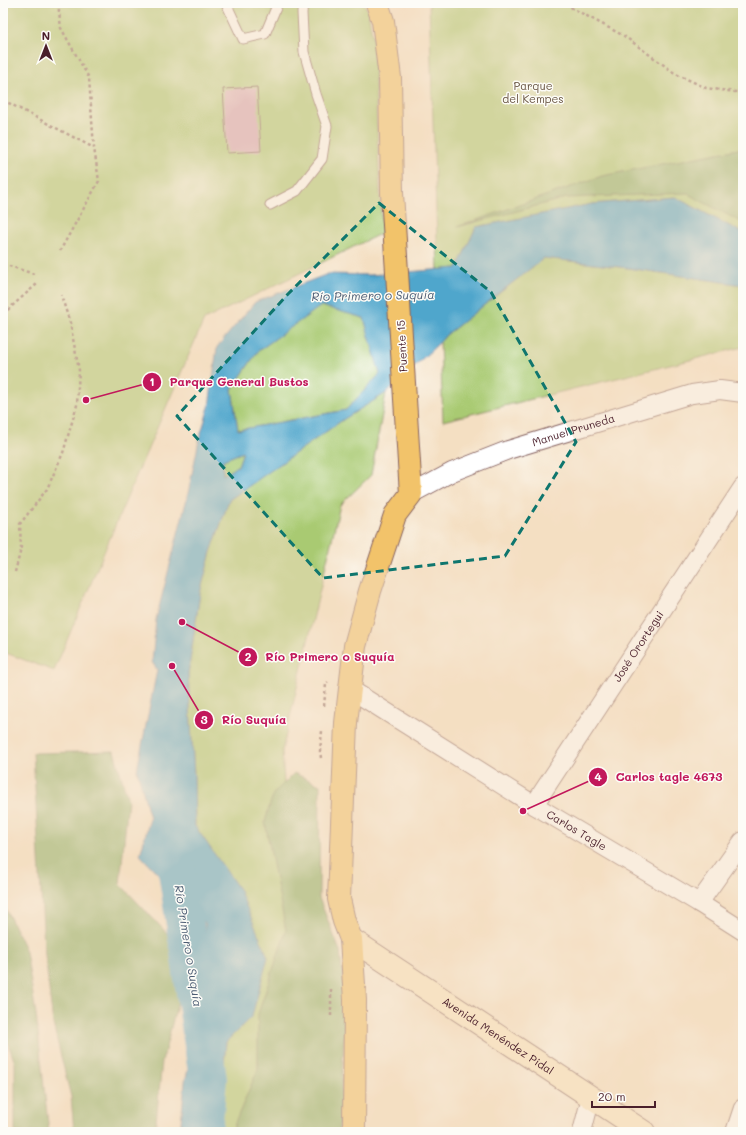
<svg xmlns="http://www.w3.org/2000/svg" width="746" height="1135" viewBox="0 0 746 1135" font-family="Mali,sans-serif">
	<style>
		.green { fill: #a9ca72; stroke: #7a744e }
		.forest { fill: #86ae64; stroke: #686648 }
		.water { fill: #4fa6cc; stroke: #4c627c; fill-rule: evenodd }
		.lines { fill: none; stroke-linecap: round; stroke-linejoin: round }
		.river { stroke: #4fa6cc; stroke-width: 38 }
		.building { fill: #d5a3b8 }
		.service-casing { stroke: #866260; stroke-width: 11 }
		.minor-casing { stroke: #866260; stroke-width: 20 }
		.secondary-casing { stroke: #866260; stroke-width: 24 }
		.primary-casing { stroke: #866260; stroke-width: 24 }
		.path { stroke: #866260; stroke-width: 2.5; stroke-dasharray: 3 3; stroke-linecap: butt }
		.service { stroke: #fff; stroke-width: 9 }
		.minor { stroke: #fff; stroke-width: 18 }
		.secondary { stroke: #fae7c3; stroke-width: 22 }
		.primary { stroke: #f2c36a; stroke-width: 22 }
		.marked { fill: none; stroke: #0f766e; stroke-width: 3; stroke-dasharray: 8 5; stroke-linejoin: round }
		.labels { text-anchor: middle; stroke-width: 3; stroke-linejoin: round; paint-order: stroke }
		.park-label { font-size: 11px; fill: #665240; stroke: #fdfcf7 }
		.street-label { font-size: 11px; fill: #4a1f2b; stroke: #fdfcf7 }
		.water-label { font-size: 12px; font-style: italic; fill: #4c5c73; stroke: #fdfcf7 }
		.leader { fill: none; stroke: #c2185b; stroke-width: 1.5 }
		.callout-dot { fill: #c2185b; stroke: #fdfcf7; stroke-width: 1.5 }
		.mark-label { font-size: 12px; text-anchor: middle; font-weight: bold; fill: #fff }
		.callout-label { font-size: 12px; text-anchor: middle; font-weight: bold; fill: #c2185b; stroke: #fdfcf7; stroke-width: 3; stroke-linejoin: round; paint-order: stroke }
	</style>
	<rect width="100%" height="100%" fill="#fdfcf7"/>
	<filter id="ink" filterUnits="userSpaceOnUse"><feTurbulence type="fractalNoise" baseFrequency=".025" numOctaves="2"/><feDisplacementMap in="SourceGraphic" scale="8" xChannelSelector="R" yChannelSelector="G"/><feConvolveMatrix kernelMatrix="1 2 1 2 8 2 1 2 1" color-interpolation-filters="sRGB"/></filter>
	<filter id="wash" filterUnits="userSpaceOnUse"><feTurbulence type="fractalNoise" baseFrequency=".012" numOctaves="4" result="noise"/><feDisplacementMap in="SourceGraphic" scale="16" xChannelSelector="R" yChannelSelector="G"/><feGaussianBlur stdDeviation="0.9" result="paint"/><feColorMatrix in="noise" values="0 0 0 0 0 0 0 0 0 0 0 0 0 0 0 0 0 1.4 0 .05"/><feComposite in="paint" operator="in"/></filter>
	<g filter="url(#wash)">
		<rect width="100%" height="100%" fill="#f4dfc2"/>
		<path class="green" d="M3,3H364L368,11L373,39L382,233L204,320L134,481L54,671L3,652Z
			M429,3H743V231H739L675,197L592,204L476,227L457,268L438,270Z
			M544,258L628,268L743,285V347L443,421L440,342L446,335Z
			M321,305L364,318L380,374L346,410L238,430L232,389L258,351Z
			M386,393L371,475L340,505L282,751L297,990L300,1132H212L221,1098L226,1041L252,1016L195,826L194,775L188,674L200,593L211,552L229,500L344,419Z
			M243,452L238,466L223,475V460Z"/>
		<path class="forest" d="M743,148V223L686,193L566,198L457,227L602,176Z
			M114,751L128,800L120,884L185,952L177,1005L162,1062L155,1132H74L71,1097L53,1024L44,946L33,753Z
			M294,773L320,785L319,898L340,951L346,1006L339,1132H234V1125L258,1069V1014L286,931L265,822L273,794Z
			M3,903L26,951L36,1014L49,1132H15V1063L3,1030Z"/>
		<path class="water" d="M675,197L739,231H743V285L628,268L544,258L446,335L440,342L386,393L344,419L229,500L211,552L200,593L188,674L194,775L195,826L239,889L268,957L252,1016L226,1042L221,1098L212,1132H180L185,1081L200,1024L205,923L140,855L150,818L137,770L157,670L152,662L156,619L187,498L199,440L209,407L217,347L255,302L328,274L370,275L457,268L476,227L592,204ZM321,306L364,318L380,374L346,410L238,430L232,389L258,351ZM243,452L238,466L223,475V460Z"/>
		<g class="lines">
			<path class="river" d="M173,845L208,1079L203,1132"/>
		</g>
		<g id="blocks">
			<path class="building" d="M257,87L261,151L227,153L223,89Z"/>
		</g>
	</g>
	<g filter="url(#ink)">
		<use href="#blocks" fill-opacity="0" stroke="#866260" stroke-width="1"/>
		<g class="lines">
			<g class="service-casing">
				<path id="service" d="M226,3L243,39L265,34L278,3
					M270,205L297,191L322,159L327,126L316,94L304,52L302,13L303,3"/>
			</g>
			<g class="minor-casing">
				<g id="minor">
					<path id="s1" d="M411,494L452,472L508,450L692,394L720,390L743,393"/>
					<path id="s2" d="M350,689L534,805L699,903L743,931"/>
					<path id="s3" d="M534,805L743,487"/>
					<path d="M699,903L743,841"/>
					<path d="M582,1132L591,1097"/>
					<path d="M735,1132L743,1108"/>
				</g>
			</g>
			<g class="secondary-casing">
				<g id="secondary">
					<path id="s4" d="M351,939L644,1132"/>
				</g>
			</g>
			<g class="primary-casing">
				<path id="primary" d="M354,1132L355,1000L351,939L344,921L339,899L346,723L355,646L370,591L395,515L411,494L392,193L390,78L383,21L377,3"/>
			</g>
			<path class="path" d="M58,3L61,28L89,78L94,148L99,181L60,251
				M566,3L572,8L624,36L676,74L706,88L743,93
				M3,100L94,148
				M3,264L34,274
				M3,314L37,284
				M15,572L21,549L20,524L47,489L63,453L77,405L79,370L70,323L61,295
				M324,706L326,684L328,682
				M321,758L320,751L322,731
				M331,989V1018"/>
			<use href="#service" class="service"/>
			<use href="#minor" class="minor"/>
			<use href="#secondary" class="secondary"/>
			<use href="#primary" class="primary"/>
		</g>
	</g>
	<path d="M0 0H746V1135H0ZM379,203L491,292L576,442L505,556L323,578L177,416L288,294Z" fill="#f4dfc2" fill-opacity=".55" fill-rule="evenodd"/>
	<path class="marked" d="M379,203L491,292L576,442L505,556L323,578L177,416L288,294Z"/>
	<g class="labels">
		<g class="park-label">
			<text x="533" y="90">Parque<tspan x="533" dy="13">del Kempes</tspan></text>
		</g>
		<g class="street-label">
			<text transform="translate(402 346) rotate(-93)" y="4">Puente 15</text>
			<text dy="4" stroke="none"><textPath href="#s1" startOffset="175">Manuel Pruneda</textPath></text>
			<text dy="4" stroke="none"><textPath href="#s3" startOffset="190">José Orortegui</textPath></text>
			<text dy="4" stroke="none"><textPath href="#s2" startOffset="267">Carlos Tagle</textPath></text>
			<text dy="4" stroke="none"><textPath href="#s4" startOffset="176">Avenida Menéndez Pidal</textPath></text>
		</g>
		<g class="water-label">
			<text transform="translate(373 296) rotate(-1)" y="4">Río Primero o Suquía</text>
			<text transform="translate(188 946) rotate(81)" y="4">Río Primero o Suquía</text>
		</g>
	</g>
	<path class="leader" d="M86 400L152 382M182 622L248 657M172 666L204 720M523 811L598 777"/>
	<g class="callout-dot">
		<circle cx="86" cy="400" r="4"/>
		<circle cx="182" cy="622" r="4"/>
		<circle cx="172" cy="666" r="4"/>
		<circle cx="523" cy="811" r="4"/>
		<circle cx="152" cy="382" r="10"/>
		<circle cx="248" cy="657" r="10"/>
		<circle cx="204" cy="720" r="10"/>
		<circle cx="598" cy="777" r="10"/>
	</g>
	<g class="mark-label">
		<text x="152" y="386">1</text>
		<text x="248" y="661">2</text>
		<text x="204" y="724">3</text>
		<text x="598" y="781">4</text>
	</g>
	<g class="callout-label">
		<text x="239" y="386">Parque General Bustos</text>
		<text x="330" y="661">Río Primero o Suquía</text>
		<text x="254" y="724">Río Suquía</text>
		<text x="669" y="781">Carlos tagle 4673</text>
	</g>
	<rect width="746" height="1135" fill="none" stroke="#fdfcf7" stroke-width="16"/>
	<g transform="translate(46 46)" stroke="#fdfcf7" stroke-width="3" paint-order="stroke">
	<path d="M0-3L7 15L0 10L-7 15Z" fill="#4a1f2b"/>
	<text y="-6" font-size="11" font-weight="bold" text-anchor="middle" fill="#4a1f2b">N</text>
	</g>
	<path d="M592 1101v6h63v-6" fill="none" stroke="#4a1f2b" stroke-width="2"/>
	<text x="598" y="1101" font-size="12" fill="#4a1f2b" stroke="#fdfcf7" stroke-width="3" paint-order="stroke">20 m</text>
</svg>
